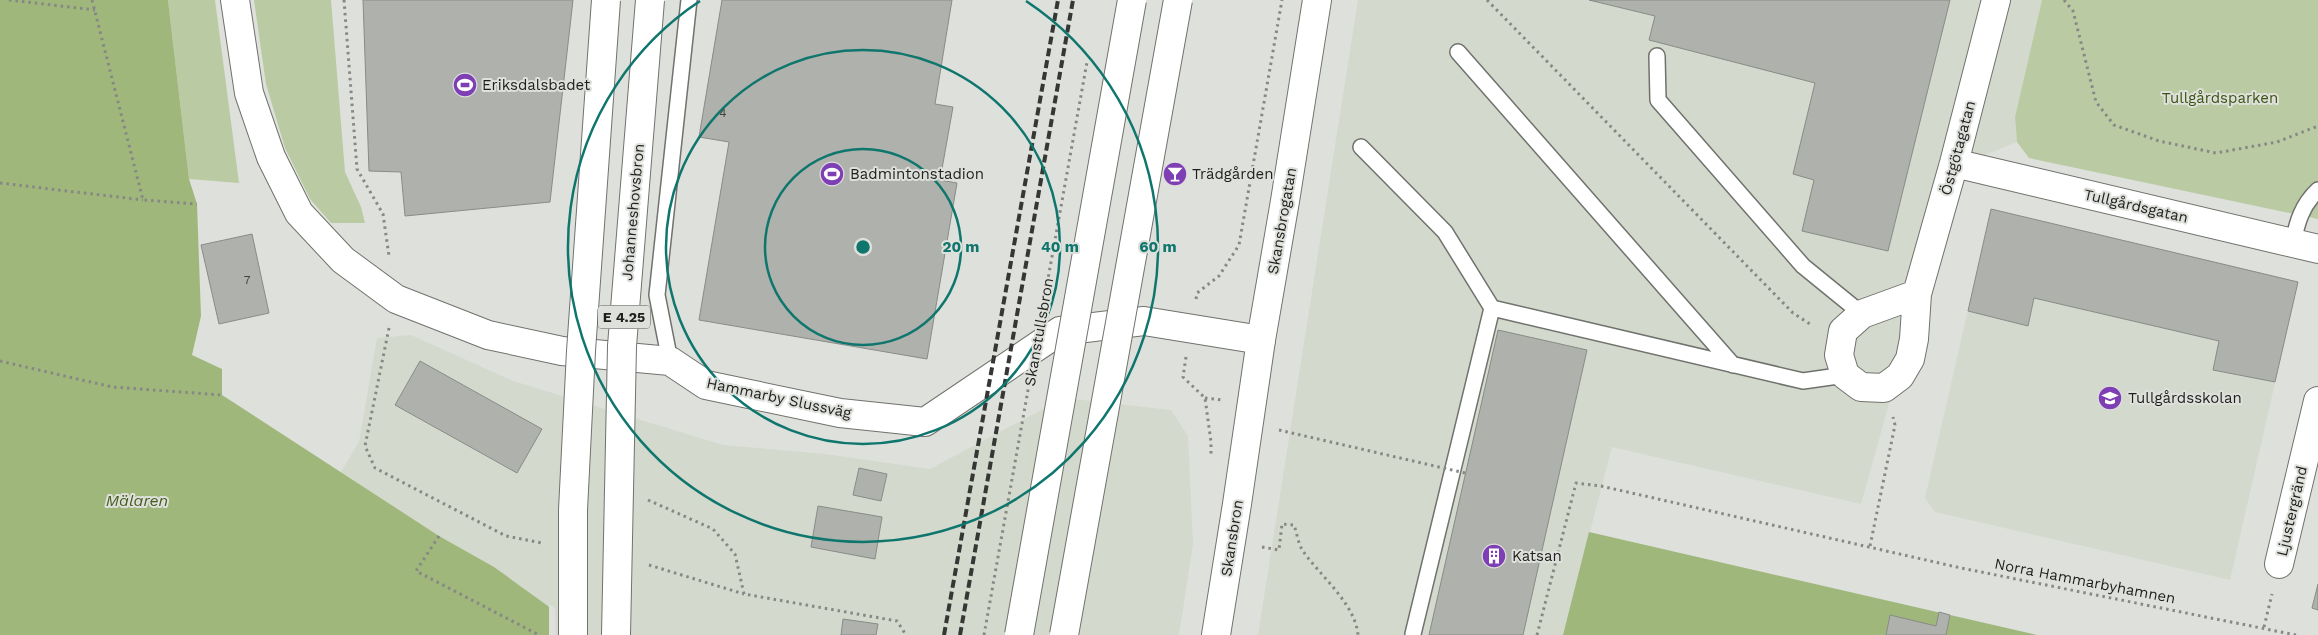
<svg xmlns="http://www.w3.org/2000/svg" width="2318" height="635" viewBox="0 0 2318 635" font-family="'Work Sans',sans-serif">
	<style>
		.built { fill: #d3d9cc }
		.green { fill: #bacba3 }
		.water { fill: #9fb77b }
		.pier { fill: #dee0db }
		.building { fill: #afb1ac; stroke: #898b87 }
		.lines { fill: none; stroke-linecap: round; stroke-linejoin: round }
		.lane-casing { stroke: #70726d; stroke-width: 18 }
		.street-casing { stroke: #70726d; stroke-width: 30 }
		.secondary-casing { stroke: #70726d; stroke-width: 30 }
		.path { stroke: #878885; stroke-width: 3; stroke-dasharray: 2.5 4; stroke-linecap: butt }
		.lane { stroke: #fff; stroke-width: 15 }
		.street { stroke: #fff; stroke-width: 28 }
		.secondary { stroke: #fff; stroke-width: 28 }
		.rail { stroke: #363735; stroke-width: 4; stroke-dasharray: 8 4; stroke-linecap: butt }
		.secondary-bridge-casing { stroke: #70726d; stroke-width: 30; stroke-linecap: butt }
		.highway-bridge-casing { stroke: #70726d; stroke-width: 30; stroke-linecap: butt }
		.path-bridge { stroke: #878885; stroke-width: 3; stroke-dasharray: 2.5 4; stroke-linecap: butt }
		.secondary-bridge { stroke: #fff; stroke-width: 28 }
		.highway-bridge { stroke: #fff; stroke-width: 28 }
		.ring { fill: none; stroke: #0f766e; stroke-width: 2.5 }
		.labels { text-anchor: middle; stroke-width: 4; stroke-linejoin: round; paint-order: stroke }
		.number-label { font-size: 12px; fill: #424441 }
		.shield { fill: #dee0db; stroke: #585956; stroke-width: 1 }
		.shield-label { font-size: 14px; font-weight: bold; fill: #1e1f1d }
		.poi-label { font-size: 15px; fill: #1e1f1d; stroke: #dee0db; text-anchor: start }
		.park-label { font-size: 15px; fill: #3d5210; stroke: #dee0db }
		.street-label { font-size: 15px; fill: #1e1f1d; stroke: #dee0db }
		.water-label { font-size: 16px; font-style: italic; fill: #455a1b; stroke: #dee0db }
		.centre { fill: #0f766e; stroke: #dee0db; stroke-width: 2.5 }
		.ring-label { font-size: 15px; text-anchor: middle; font-weight: bold; fill: #0f766e; stroke: #dee0db; stroke-width: 4; stroke-linejoin: round; paint-order: stroke }
	</style>
	<rect width="100%" height="100%" fill="#dee0db"/>
	<path class="built" d="M1358,0H2042L2015,117L2017,142L1955,167L1861,504L1612,447L1563,635H1258Z
		M1991,209L2298,282L2230,580L1935,512L1925,498Z
		M411,335L513,381L723,445L825,454L930,469L1064,398L1171,410L1188,436L1193,544L1179,635H554L494,567L439,536L340,473L359,442L377,338Z"/>
	<path class="green" d="M168,0H215L239,183L189,179Z
		M254,0H331L345,172L361,207L365,223H331L310,199L285,148L266,84Z
		M2042,0H2318V219L2029,158L2017,142L2015,117Z"/>
	<path class="water" d="M0,0H168L189,179L197,204L201,316L192,355L222,369V395L439,536L494,567L552,609L554,635H0Z
		M1589,532L2037,635H1563Z"/>
	<path class="pier" d="M549,604L555,608L556,635H549Z"/>
	<path class="building" d="M363,0H573L550,202L405,216L401,172L369,171Z
		M722,0H952L935,104L953,107L940,180L957,183L927,359L699,320L729,142L699,137Z
		M1589,0H1950L1888,251L1802,231L1814,180L1793,174L1815,83L1649,40L1655,16Z
		M1991,209L2298,282L2275,382L2213,370L2219,341L2034,298L2028,326L1968,311Z
		M252,234L269,313L219,324L201,245Z
		M1498,330L1587,350L1523,635H1429Z
		M420,361L542,429L517,473L395,405Z
		M859,468L887,474L881,501L853,495Z
		M818,506L882,517L875,559L811,547Z
		M2318,584V610L2312,608Z
		M1939,612L1950,615L1946,635H1886L1890,615L1936,626Z
		M843,619L878,624L876,635H841Z"/>
	<g class="lines">
		<g class="lane-casing">
			<path id="lane" d="M1458,52L1733,365
				M1657,56L1658,100L1803,266L1862,314
				M1361,147L1445,232L1492,308
				M2293,243C2297,222 2302,205 2318,190
				M670,361L657,295L689,0
				M1413,634L1492,308L1803,381L1845,375"/>
		</g>
		<g class="street-casing">
			<path id="street" d="M235,0L249,93L271,157L299,213L343,260L396,299L488,335L562,351L670,361L706,385L840,413L925,422L1060,331L1144,321L1261,340
				M1954,163L2318,249
				M1917,294L1862,314L1843,331L1839,355L1845,375L1861,387L1884,388L1900,376L1910,359L1914,339L1917,294L1954,163L1996,0
				M2279,564L2318,401"/>
		</g>
		<g class="secondary-casing">
			<path id="secondary" d="M1216,635L1237,504L1261,340L1285,201L1317,0"/>
		</g>
		<path class="path" d="M9,0L95,10
			M92,0L143,200L197,204
			M344,0L357,169L383,214L389,256
			M1487,0L1793,313L1813,326
			M2064,0L2073,11L2096,102L2114,125L2159,141L2216,153L2277,142L2318,126
			M0,183L143,200
			M1196,299L1197,293L1219,276L1239,245L1282,0
			M389,328L365,446L375,468L506,536L542,543
			M1186,357L1183,377L1205,398L1211,442V456
			M0,361L112,387L222,395
			M1205,398L1222,400
			M648,500L713,529L735,554L744,594L897,621L906,635
			M439,536L416,571L539,635
			M1870,546L1895,425L1893,417
			M1262,547L1279,550L1282,524L1294,525C1297,533 1298,544 1303,551C1320,576 1355,603 1358,635
			M649,565L744,594
			M2264,627L2272,594
			M1537,635L1576,483L1601,486L1961,568L2296,635"/>
		<use href="#lane" class="lane"/>
		<use href="#street" class="street"/>
		<use href="#secondary" class="secondary"/>
		<path class="rail" d="M944,635L1058,0
			M960,635L1073,0"/>
		<g class="secondary-bridge-casing">
			<path id="secondary-bridge" d="M1019,635L1132,0
				M1064,635L1178,0"/>
		</g>
		<g class="highway-bridge-casing">
			<path id="highway-bridge" d="M573,635V510L581,351L606,0
				M616,635L622,346L650,0"/>
		</g>
		<path class="path-bridge" d="M1279,430L1465,473
			M984,635L1087,62"/>
		<use href="#secondary-bridge" class="secondary-bridge"/>
		<use href="#highway-bridge" class="highway-bridge"/>
	</g>
	<g class="ring">
		<circle cx="863" cy="247" r="98"/>
		<circle cx="863" cy="247" r="197"/>
		<path d="M1026 1A295 295 0 1 1 700 1"/>
	</g>
	<defs>
		<g id="stadium-disc" transform="scale(1.25)"><circle r="9.5" fill="#7f3fb4" stroke="#dee0db"/><path d="M0-5a6.5 5 0 1 0 0 10a6.5 5 0 1 0 0-10ZM-3.5-1.8h7v3.6h-7Z" fill="#fff"/></g>
		<g id="bar-disc" transform="scale(1.25)"><circle r="9.5" fill="#7f3fb4" stroke="#dee0db"/><path d="M-6-5H6L.8 .8V4.5H3.5V6h-7V4.5H-.8V.8Z" fill="#fff"/></g>
		<g id="school-disc" transform="scale(1.25)"><circle r="9.5" fill="#7f3fb4" stroke="#dee0db"/><path d="M0-5L7-2L0 1L-7-2ZM-4 1L0 2.5L4 1V4Q0 6-4 4Z" fill="#fff"/></g>
		<g id="building-disc" transform="scale(1.25)"><circle r="9.5" fill="#7f3fb4" stroke="#dee0db"/><path d="M-4-6H4V6H1V3H-1V6H-4ZM-2.5-4.3h1.7v1.8h-1.7ZM.8-4.3h1.7v1.8H.8ZM-2.5-1h1.7V.8h-1.7ZM.8-1h1.7V.8H.8Z" fill="#fff"/></g>
	</defs>
	<g fill-rule="evenodd">
		<use href="#stadium-disc" x="465" y="85"/>
		<use href="#stadium-disc" x="832" y="174"/>
		<use href="#bar-disc" x="1175" y="174"/>
		<use href="#school-disc" x="2110" y="398"/>
		<use href="#building-disc" x="1494" y="556"/>
	</g>
	<g class="labels">
		<g class="number-label">
			<text x="723" y="117">4</text>
			<text x="247" y="284">7</text>
		</g>
		<rect class="shield" x="598" y="305.5" width="52" height="23" rx="4"/>
		<g class="shield-label">
			<text x="624" y="322">E 4.25</text>
		</g>
		<g class="poi-label">
			<text x="482" y="90">Eriksdalsbadet</text>
			<text x="850" y="179">Badmintonstadion</text>
			<text x="1192" y="179">Trädgården</text>
			<text x="2128" y="403">Tullgårdsskolan</text>
			<text x="1512" y="561">Katsan</text>
		</g>
		<g class="park-label">
			<text x="2220" y="103">Tullgårdsparken</text>
		</g>
		<g class="street-label">
			<text transform="translate(1958 148) rotate(-75)" y="5">Östgötagatan</text>
			<text transform="translate(2136 206) rotate(13)" y="5">Tullgårdsgatan</text>
			<text transform="translate(633 212) rotate(-85)" y="5">Johanneshovsbron</text>
			<text transform="translate(1282 221) rotate(-80)" y="5">Skansbrogatan</text>
			<text transform="translate(1039 332) rotate(-80)" y="5">Skanstullsbron</text>
			<text transform="translate(779 398) rotate(12)" y="5">Hammarby Slussväg</text>
			<text transform="translate(2292 511) rotate(-77)" y="5">Ljustergränd</text>
			<text transform="translate(1232 538) rotate(-81)" y="5">Skansbron</text>
			<text transform="translate(2085 581) rotate(11)" y="5">Norra Hammarbyhamnen</text>
		</g>
		<g class="water-label">
			<text x="137" y="506">Mälaren</text>
		</g>
	</g>
	<circle cx="863" cy="247" r="8" class="centre"/>
	<g class="ring-label">
		<text x="961" y="252">20 m</text>
		<text x="1060" y="252">40 m</text>
		<text x="1158" y="252">60 m</text>
	</g>
</svg>
